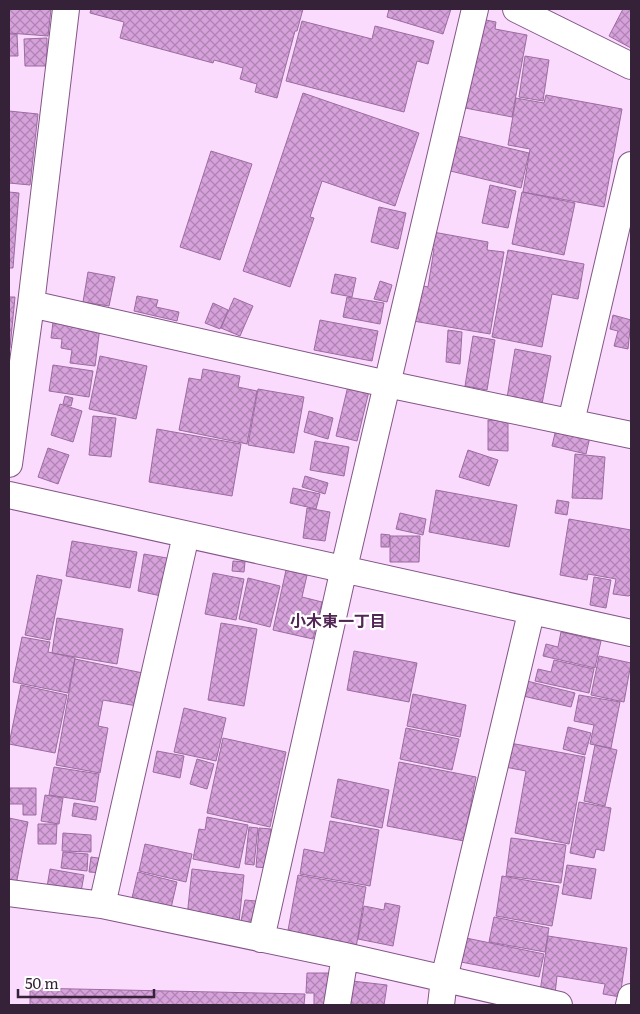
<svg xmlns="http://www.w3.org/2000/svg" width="640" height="1014" viewBox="0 0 640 1014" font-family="Literata,'Noto Sans JP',serif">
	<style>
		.building { fill: url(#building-cross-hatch); stroke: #9b6ca0 }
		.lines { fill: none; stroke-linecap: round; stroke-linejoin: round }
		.minor-casing { stroke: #845688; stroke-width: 28 }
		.minor { stroke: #fff; stroke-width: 26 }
		.labels { text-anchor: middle; stroke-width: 4.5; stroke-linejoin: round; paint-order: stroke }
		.neighbourhood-label { font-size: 16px; font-weight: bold; fill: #512655; stroke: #fff }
	</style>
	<defs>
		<pattern id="building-cross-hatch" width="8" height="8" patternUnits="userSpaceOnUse" patternTransform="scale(1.25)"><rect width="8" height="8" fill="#d7a2dc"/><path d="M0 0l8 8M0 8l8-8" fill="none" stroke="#af84b3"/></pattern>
	</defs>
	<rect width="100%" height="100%" fill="#fadbfd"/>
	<path class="building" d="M9,9H51L48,36L9,33Z
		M91,9H303L297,31H295L277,98L255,92L257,84L240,79L243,68L214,60L213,63L120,38L124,22L90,13Z
		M389,9H451L443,34L387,17Z
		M623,9H631V48L609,36Z
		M476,18L496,22L495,29L527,35L512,117L460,107Z
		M302,21L372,39L375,26L434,41L428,64L417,61L404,112L286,81Z
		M9,34H17L18,56H9Z
		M47,38V66H25L24,39Z
		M525,56L549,60L543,101L519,97Z
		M303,93L419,133L395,206L322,181L310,217L314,218L290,287L243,271Z
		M546,95L622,109L604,207L523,192L530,149L508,145L516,98L544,103Z
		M9,111L38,114L30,185L9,183Z
		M450,134L529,153L521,188L442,169Z
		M211,151L252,164L220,260L180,247Z
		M490,185L516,191L508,228L482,223Z
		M9,192L19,193L13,268H9Z
		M522,192L575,203L564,255L512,244Z
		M379,207L406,213L398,249L371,242Z
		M433,232L488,242L487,250L504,252L490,334L413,321L419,285L428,287L434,249L430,248Z
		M508,250L584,264L578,299L552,294L542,347L492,337Z
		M88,272L115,277L109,306L83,302Z
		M335,274L356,278L352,297L331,293Z
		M380,281L392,285L387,302L374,299Z
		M137,296L158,300L156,307L179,312L177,321L134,311Z
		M9,297H15L10,348H9Z
		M347,297L384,303L380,324L343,317Z
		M234,298L253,306L240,336L221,328Z
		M213,303L228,310L220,329L205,323Z
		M613,315L631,320L628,349L614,346L618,331L610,329Z
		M320,320L378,331L372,361L314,350Z
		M53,322L100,327L95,366L70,363L72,350L61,348L62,339L51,338Z
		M448,330L462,332L460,364L446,362Z
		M473,336L495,340L487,390L465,386Z
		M515,349L551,356L542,404L507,398Z
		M100,356L147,366L136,419L89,409Z
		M53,365L93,371L89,397L49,391Z
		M203,369L240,376L238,387L257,391L247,444L179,430L189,378L201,380Z
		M348,386L369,391L357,441L336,436Z
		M258,389L304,397L294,453L248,445Z
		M65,396L73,398L71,406L63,404Z
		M60,404L82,411L73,442L51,435Z
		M309,411L333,418L328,439L304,432Z
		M93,416L116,418L111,457L89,455Z
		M488,420H508V451L488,450Z
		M157,429L241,444L232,496L149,482Z
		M556,429L590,437L586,454L552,446Z
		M315,441L349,447L344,476L310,470Z
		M48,448L69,455L58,484L38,477Z
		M468,450L498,460L489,486L459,477Z
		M575,454L605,457L602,499L572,498Z
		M305,476L328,483L325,494L302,487Z
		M293,488L320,494L316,509L290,503Z
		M436,490L517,505L509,547L429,532Z
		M557,500L569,502L567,515L555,513Z
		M307,508L330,512L325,541L303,538Z
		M400,513L426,519L423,535L396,529Z
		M569,519L631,530V595L628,596L613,594L616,579L588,574L587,580L560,575Z
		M381,534L390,535L389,547H381Z
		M390,536H420L419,562H390Z
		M72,541L137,552L130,588L66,576Z
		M144,554L167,558L161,596L138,591Z
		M233,561L245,562L244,572L232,571Z
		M286,570L307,575L302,597L322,602L313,639L273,630Z
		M213,573L244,579L236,620L205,614Z
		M37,575L62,580L50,640L25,635Z
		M594,577L611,580L606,608L590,605Z
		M248,578L280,586L270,627L239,619Z
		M57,618L123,629L117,664L52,653Z
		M221,623L257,629L244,706L208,700Z
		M561,632L601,641L595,668L543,656L546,644L558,647Z
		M22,637L50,642L48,652L75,658L68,693L13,682Z
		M354,651L417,663L409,702L347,690Z
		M599,656L631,663L624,702L591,695Z
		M75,659L143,673L137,706L103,700L98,726L108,728L100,773L56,765Z
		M554,660L594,669L589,693L535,681L538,669L551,672Z
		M527,681L575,693L571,707L523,696Z
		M21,685L67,695L55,753L9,744Z
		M413,694L466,705L460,737L407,726Z
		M579,695L620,702L611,748L590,744L594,725L574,721Z
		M184,708L226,718L216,761L174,752Z
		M568,727L591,733L585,755L563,749Z
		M406,728L459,739L452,770L400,759Z
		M223,738L286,752L270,827L207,813Z
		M510,743L585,757L569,844L515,833L526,771L505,767Z
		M595,745L617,750L605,806L584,801Z
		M157,751L184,756L180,778L153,772Z
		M197,759L214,764L207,789L190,784Z
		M399,762L476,777L464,841L387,826Z
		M54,767L99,774L95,802L49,795Z
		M338,779L389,790L382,828L331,817Z
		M9,788H36V815H23V804H9Z
		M45,795L63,798L59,824L41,821Z
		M579,802L611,808L604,851L596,849L594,858L570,853Z
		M74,803L98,807L96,820L72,816Z
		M207,817L248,825L239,868L193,859L199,829L205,830Z
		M9,818L28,822L16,885L9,884Z
		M330,821L379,830L370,886L300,874L304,849L324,853Z
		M38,824H57L56,844H38Z
		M249,827L258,828L254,865L245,864Z
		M259,828L271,829L268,868L256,867Z
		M63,833L91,835V852L62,851Z
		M511,838L566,845L561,883L506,876Z
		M145,844L192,854L186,882L139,871Z
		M63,852L88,854L87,871L61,868Z
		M91,857L105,859L103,873L89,872Z
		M567,865L596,869L591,899L562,894Z
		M50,869L84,875L81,892L47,887Z
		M192,869L244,875L239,922L187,917Z
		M138,872L177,882L171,908L132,898Z
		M298,875L366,887L356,948L287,936Z
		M502,876L559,886L552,926L496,916Z
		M245,900L256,901L253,929L240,927Z
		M385,903L400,906L393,946L358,939L364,906L384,910Z
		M494,917L549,928L545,952L489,942Z
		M548,936L627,948L620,997L603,994L605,984L557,976L555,994L540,992Z
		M466,938L544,954L539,977L461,962Z
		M307,973H330L329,1005H314V993H306Z
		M352,981L387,985L384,1005H350Z
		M30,988L305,994L304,1005H30Z"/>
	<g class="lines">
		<g class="minor-casing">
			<path id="minor" d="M516,9L631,66
				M31,304L387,384L631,435
				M571,422L631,165
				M9,464L31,304L66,9
				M9,495L631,633
				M9,893L102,905L345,956L559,1005
				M102,905L186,535
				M261,939L344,568L475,9
				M337,1005L345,956
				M441,1005L444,979L531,613
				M629,1005L631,997"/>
		</g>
		<use href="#minor" class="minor"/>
	</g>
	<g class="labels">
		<g class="neighbourhood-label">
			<text x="338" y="627">小木東一丁目</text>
		</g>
	</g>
	<rect width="640" height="1014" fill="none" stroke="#362238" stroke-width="20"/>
	<path d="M18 989v8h136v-8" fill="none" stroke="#362238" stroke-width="2.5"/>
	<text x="25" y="989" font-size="15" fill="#362238" stroke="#ffffff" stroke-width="4" paint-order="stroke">50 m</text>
</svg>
